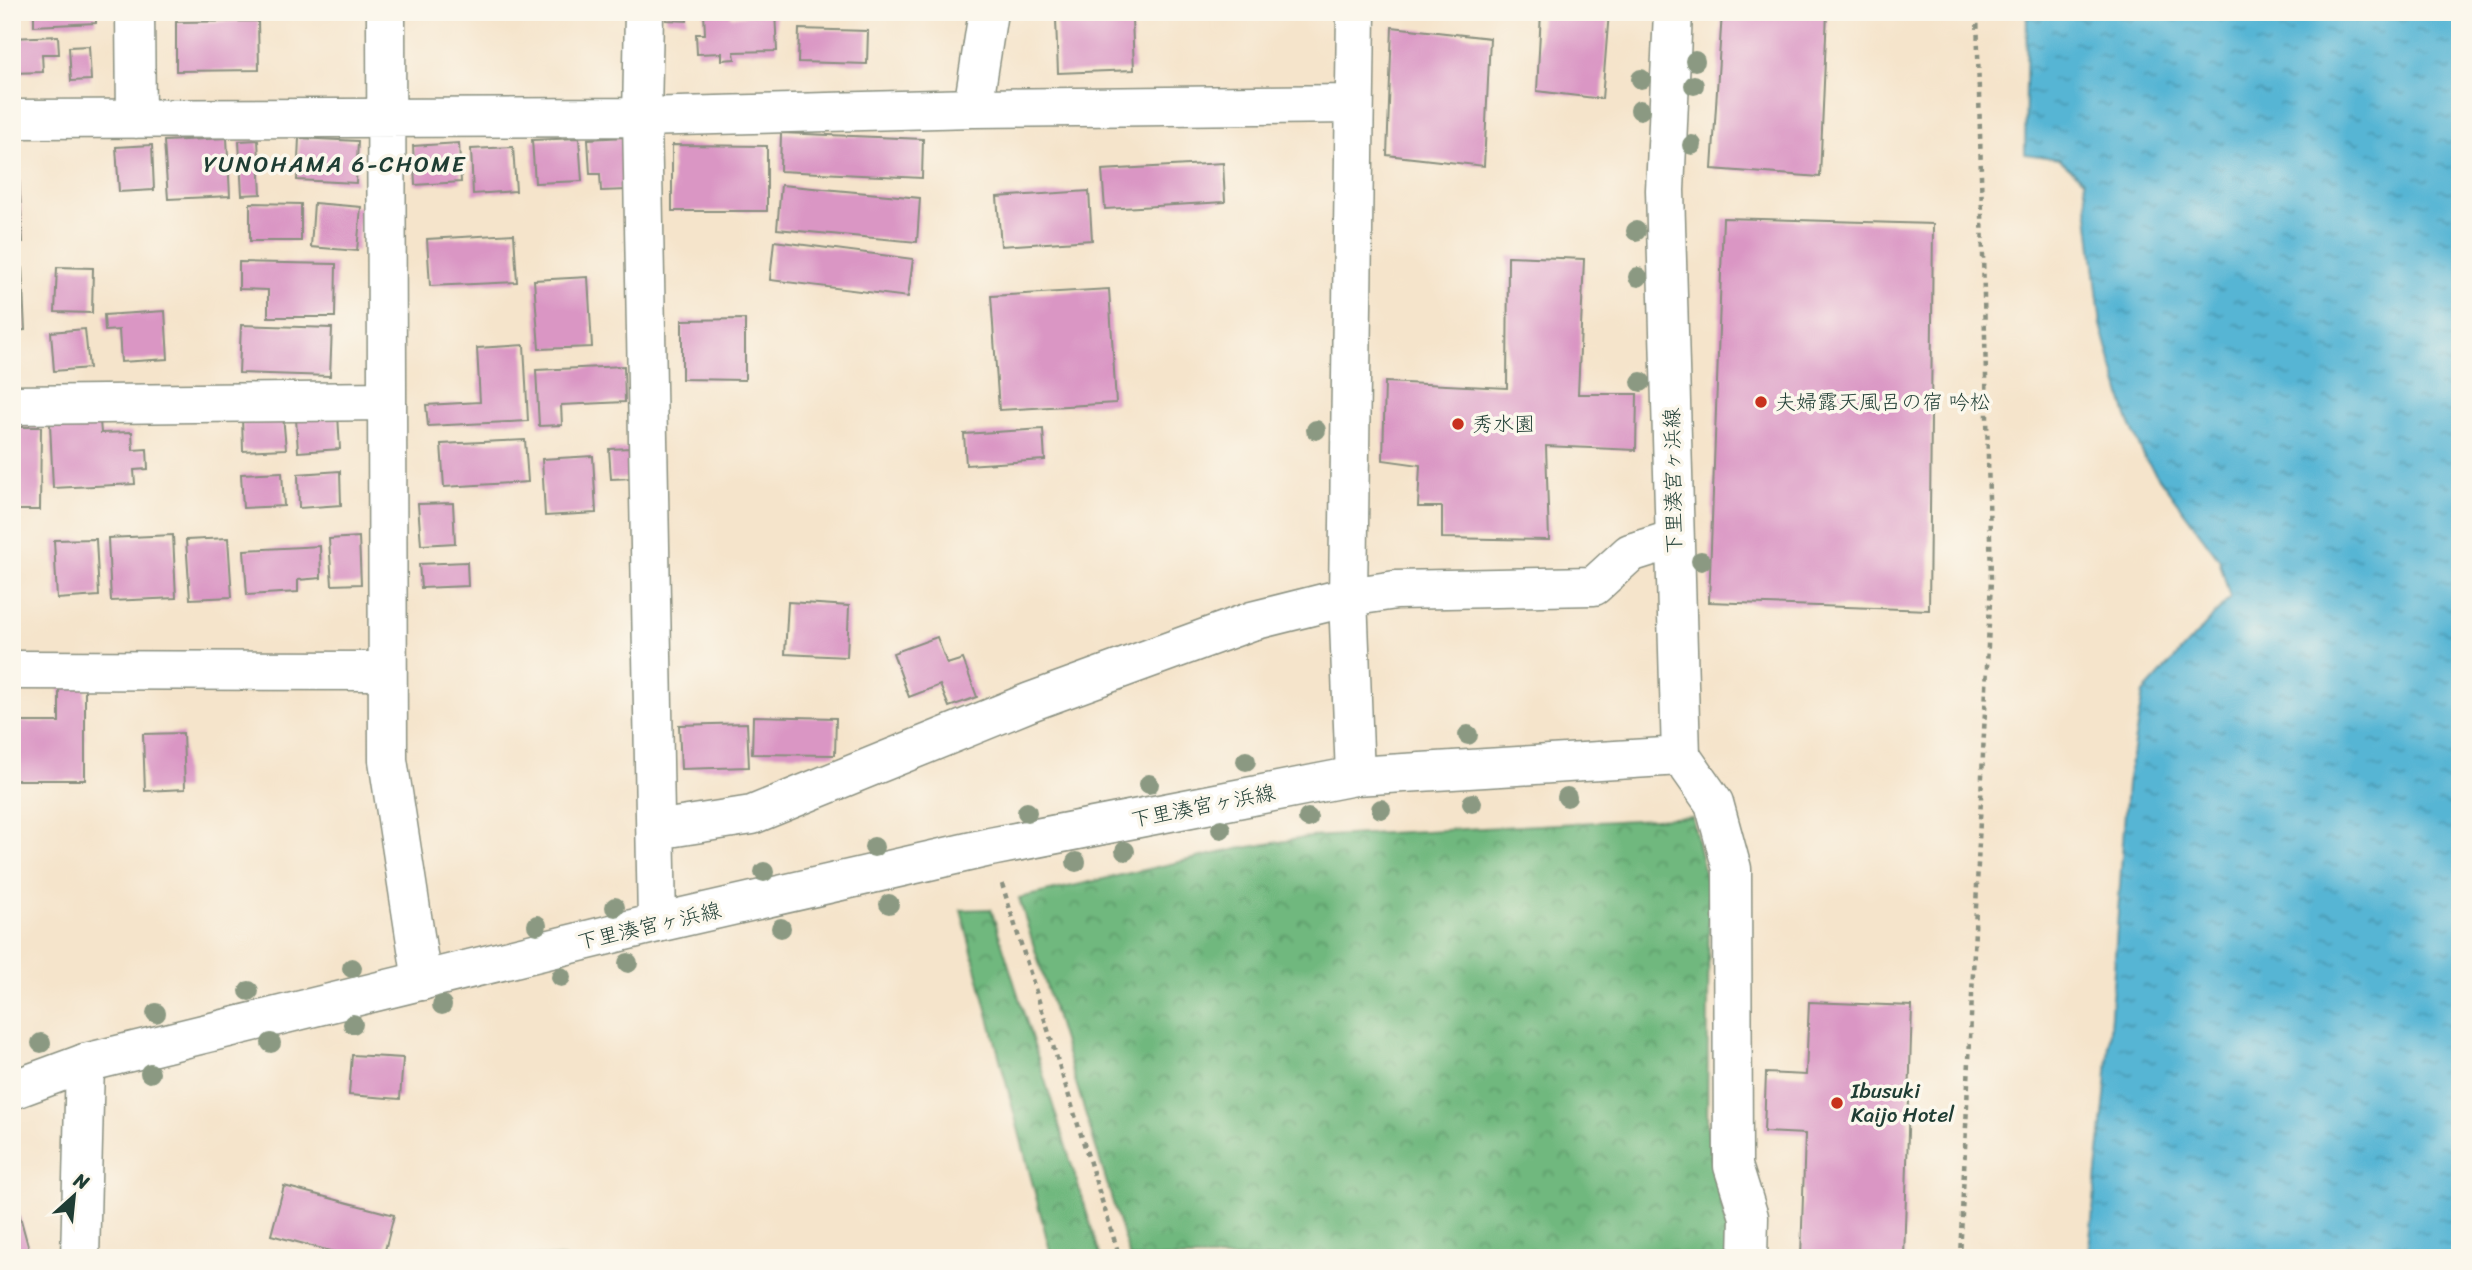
<svg xmlns="http://www.w3.org/2000/svg" width="2472" height="1270" viewBox="0 0 2472 1270" font-family="Sriracha,'Klee One',sans-serif">
	<style>
		.forest { fill: url(#forest-crowns); stroke: #487a59; stroke-width: 2 }
		.water { fill: url(#water-ripples); stroke: #3a7984; stroke-width: 2 }
		.building { fill: #da96c4 }
		.lines { fill: none; stroke-linecap: round; stroke-linejoin: round }
		.street-casing { stroke: #8a9080; stroke-width: 41 }
		.secondary-casing { stroke: #8a9080; stroke-width: 41 }
		.path { stroke: #8a9080; stroke-width: 4.5; stroke-dasharray: 5 5; stroke-linecap: butt }
		.street { stroke: #fff; stroke-width: 38 }
		.secondary { stroke: #fff; stroke-width: 38 }
		.tree { fill: #8b9982 }
		.poi-dot { fill: #c8321e; stroke: #fbf7ec; stroke-width: 2.5 }
		.labels { text-anchor: middle; stroke-width: 7; stroke-linejoin: round; paint-order: stroke }
		.poi-label { font-size: 21px; fill: #1f3d34; stroke: #fbf7ec; text-anchor: start }
		.street-label { font-size: 21px; fill: #1f3d34; stroke: #fbf7ec }
		.neighbourhood-label { font-size: 23px; letter-spacing: 2px; fill: #1f3d34; stroke: #fbf7ec }
	</style>
	<defs>
		<pattern id="forest-crowns" width="20" height="18" patternUnits="userSpaceOnUse" patternTransform="scale(1.75)"><rect width="20" height="18" fill="#70b87e"/><path d="M2 6a3 3 0 1 1 6 0M12 15a3 3 0 1 1 6 0" fill="none" stroke="#5b9768"/></pattern>
		<pattern id="water-ripples" width="26" height="14" patternUnits="userSpaceOnUse" patternTransform="scale(1.75)"><rect width="26" height="14" fill="#56b5d4"/><path d="M2 4q2-2 4 0t4 0M15 11q2-2 4 0t4 0" fill="none" stroke="#4794ad"/></pattern>
	</defs>
	<rect width="100%" height="100%" fill="#fbf7ec"/>
	<filter id="ink" filterUnits="userSpaceOnUse"><feTurbulence type="fractalNoise" baseFrequency=".0143" numOctaves="2"/><feDisplacementMap in="SourceGraphic" scale="14" xChannelSelector="R" yChannelSelector="G"/><feConvolveMatrix kernelMatrix="1 2 1 2 8 2 1 2 1" color-interpolation-filters="sRGB"/></filter>
	<filter id="wash" filterUnits="userSpaceOnUse"><feTurbulence type="fractalNoise" baseFrequency=".00686" numOctaves="4" result="noise"/><feDisplacementMap in="SourceGraphic" scale="28" xChannelSelector="R" yChannelSelector="G"/><feGaussianBlur stdDeviation="1.57" result="paint"/><feColorMatrix in="noise" values="0 0 0 0 0 0 0 0 0 0 0 0 0 0 0 0 0 1.4 0 .05"/><feComposite in="paint" operator="in"/></filter>
	<g filter="url(#wash)">
		<rect width="100%" height="100%" fill="#f5e4cb"/>
		<path class="forest" d="M1692,817L1709,893L1707,1126L1727,1232V1258H1130L1019,898L1237,849L1310,837Z
			M991,909L1101,1258H1052L961,910Z
			M404,1249L565,1258H401Z"/>
		<path class="water" d="M2027,12H2460V1258H2088L2106,1086L2127,783L2143,693L2230,598L2219,559L2145,459L2127,417L2101,325L2084,180L2059,159L2025,154Z"/>
		<g id="blocks">
			<path class="building" d="M34,12H96V23L34,26Z
				M666,12H687V21L666,20Z
				M704,12H731V17L775,12L777,51L734,52L735,59L722,60V53L697,54L696,34H705Z
				M1541,12H1609L1602,99L1537,91Z
				M1722,12H1827L1820,177L1712,169Z
				M1132,17L1134,70L1058,73L1056,19Z
				M258,21L259,70L176,71V22Z
				M1392,27L1490,38L1484,166L1387,155Z
				M799,29L868,31L867,64L798,62Z
				M58,36L59,54H42L43,72L12,73V38Z
				M89,46L91,80L71,81L69,47Z
				M781,133L923,139L922,178L780,171Z
				M626,137L628,190L601,191L600,174H590L588,139Z
				M227,138L230,196L168,199L164,141Z
				M299,138L358,141L356,183L297,180Z
				M579,138L582,181L535,183L532,140Z
				M258,140L261,194L242,195L239,141Z
				M459,143L461,182L415,185L413,146Z
				M152,145L154,190L119,192L116,147Z
				M672,145L767,146V211H672Z
				M12,147H17L23,242H12Z
				M513,147L516,191L473,194L471,149Z
				M1223,163L1225,202L1105,209L1102,170Z
				M781,185L920,198L917,242L777,229Z
				M1089,191L1092,240L1001,246L997,197Z
				M250,203L301,204V241H250Z
				M314,203L361,207L357,251L311,247Z
				M1723,218L1933,224L1929,610L1709,602Z
				M514,234L517,282L430,286L427,239Z
				M774,241L913,259L908,297L770,280Z
				M1508,256L1584,259L1578,394H1637L1636,450L1546,446L1549,540L1442,538V507H1418L1420,465L1383,460L1385,382L1507,388Z
				M239,262L336,264L335,317H268V290L239,289Z
				M12,267H22L25,330L12,331Z
				M57,267L93,268L92,313L55,312Z
				M588,277L592,347L539,349L534,280Z
				M1109,289L1116,403L999,410L991,296Z
				M165,311L168,359L121,362L119,330L105,331L104,315Z
				M745,319V380L682,379V320Z
				M241,325L332,328L330,376L239,373Z
				M85,329L89,368L54,371L51,332Z
				M524,345L528,421L428,426L426,405L480,402L477,348Z
				M624,366L625,402L561,405L562,425L539,426L536,370Z
				M283,415L286,449L243,451L242,417Z
				M338,415L340,449L298,452L296,418Z
				M100,421L101,433L132,432L133,450L147,449L148,469L134,470L135,484L53,488L50,424Z
				M12,427H41L40,510H12Z
				M1043,429L1045,460L966,465L964,434Z
				M525,440L528,482L444,487L441,444Z
				M631,448L633,478L611,479L609,449Z
				M593,456L596,513L545,516L542,459Z
				M340,471L341,505L299,508L298,474Z
				M282,472L284,506L243,508L241,474Z
				M453,503L455,543L421,545L418,504Z
				M173,535L176,598L111,601L108,538Z
				M359,537L361,584L332,585L329,539Z
				M228,538L232,597L190,599L186,540Z
				M96,539L99,596L57,599L54,540Z
				M320,546L321,578L298,580V592L247,595L244,550Z
				M467,562L468,586L421,588L419,564Z
				M788,602L849,606L847,657L785,654Z
				M937,637L947,664L963,659L977,697L949,707L940,685L909,697L893,653Z
				M59,686L85,687V780H12V722H59Z
				M753,716L836,718L835,755L752,754Z
				M747,723L749,767L681,769L679,725Z
				M183,733L185,789L145,791L143,734Z
				M1809,1002L1912,1006L1904,1258H1801L1805,1134L1764,1132L1766,1073L1806,1075Z
				M352,1055L403,1058L400,1099L349,1095Z
				M284,1186L394,1215L383,1258H356L271,1235Z
				M12,1187L30,1253L12,1258Z"/>
		</g>
	</g>
	<g filter="url(#ink)">
		<use href="#blocks" fill-opacity="0" stroke="#8a9080" stroke-width="2"/>
		<g class="lines">
			<g class="street-casing">
				<path id="street" d="M135,12L136,119
					M386,12L388,760L422,981
					M644,12L642,117L657,923
					M973,108L988,12
					M12,119L642,117L973,108L1354,104
					M12,405L385,401
					M12,670L386,671
					M1681,756L1714,803L1732,869L1733,1166L1749,1217L1748,1258
					M1355,776L1348,597L1356,12
					M656,830L752,815L1030,702L1252,621L1348,597L1396,590L1594,586L1630,553L1674,539
					M80,1258L85,1063"/>
			</g>
			<g class="secondary-casing">
				<path id="secondary" d="M12,1090L85,1063L657,923L990,847L1355,776L1681,756L1665,190L1673,12"/>
			</g>
			<path class="path" d="M1002,884L1120,1258
				M1960,1258L1991,579L1977,12"/>
			<use href="#street" class="street"/>
			<use href="#secondary" class="secondary"/>
		</g>
		<g class="tree">
			<circle cx="1695" cy="61" r="10"/>
			<circle cx="1641" cy="79" r="10"/>
			<circle cx="1694" cy="85" r="10"/>
			<circle cx="1640" cy="110" r="10"/>
			<circle cx="1692" cy="145" r="10"/>
			<circle cx="1636" cy="231" r="10"/>
			<circle cx="1638" cy="277" r="10"/>
			<circle cx="1641" cy="382" r="10"/>
			<circle cx="1316" cy="430" r="10"/>
			<circle cx="1701" cy="561" r="10"/>
			<circle cx="1468" cy="735" r="10"/>
			<circle cx="1246" cy="761" r="10"/>
			<circle cx="1149" cy="784" r="10"/>
			<circle cx="1567" cy="797" r="10"/>
			<circle cx="1472" cy="803" r="10"/>
			<circle cx="1381" cy="809" r="10"/>
			<circle cx="1027" cy="812" r="10"/>
			<circle cx="1308" cy="818" r="10"/>
			<circle cx="1221" cy="829" r="10"/>
			<circle cx="874" cy="847" r="10"/>
			<circle cx="1125" cy="851" r="10"/>
			<circle cx="1076" cy="862" r="10"/>
			<circle cx="764" cy="872" r="10"/>
			<circle cx="889" cy="904" r="10"/>
			<circle cx="615" cy="907" r="10"/>
			<circle cx="537" cy="925" r="10"/>
			<circle cx="781" cy="928" r="10"/>
			<circle cx="628" cy="963" r="10"/>
			<circle cx="352" cy="968" r="10"/>
			<circle cx="561" cy="977" r="10"/>
			<circle cx="249" cy="991" r="10"/>
			<circle cx="442" cy="1005" r="10"/>
			<circle cx="156" cy="1013" r="10"/>
			<circle cx="353" cy="1024" r="10"/>
			<circle cx="41" cy="1043" r="10"/>
			<circle cx="271" cy="1043" r="10"/>
			<circle cx="150" cy="1073" r="10"/>
		</g>
	</g>
	<g class="poi-dot">
		<circle cx="1761" cy="402" r="7"/>
		<circle cx="1458" cy="424" r="7"/>
		<circle cx="1837" cy="1103" r="7"/>
	</g>
	<g class="labels">
		<g class="poi-label">
			<text x="1775" y="409">夫婦露天風呂の宿 吟松</text>
			<text x="1472" y="431">秀水園</text>
			<text x="1851" y="1098">Ibusuki<tspan x="1851" dy="24">Kaijo Hotel</tspan></text>
		</g>
		<g class="street-label">
			<text transform="translate(1673 481) rotate(-91)" y="7">下里湊宮ヶ浜線</text>
			<text transform="translate(1203 806) rotate(-11)" y="7">下里湊宮ヶ浜線</text>
			<text transform="translate(649 926) rotate(-13)" y="7">下里湊宮ヶ浜線</text>
		</g>
		<g class="neighbourhood-label">
			<text x="335" y="172">YUNOHAMA 6-CHOME</text>
		</g>
	</g>
	<rect width="2472" height="1270" fill="none" stroke="#fbf7ec" stroke-width="42"/>
	<g transform="translate(74 1196) rotate(27)" stroke="#fbf7ec" stroke-width="5" paint-order="stroke">
	<path d="M0-5L12 26L0 18L-12 26Z" fill="#1f3d34"/>
	<text y="-10" font-size="19" font-weight="bold" text-anchor="middle" fill="#1f3d34">N</text>
	</g>
</svg>
